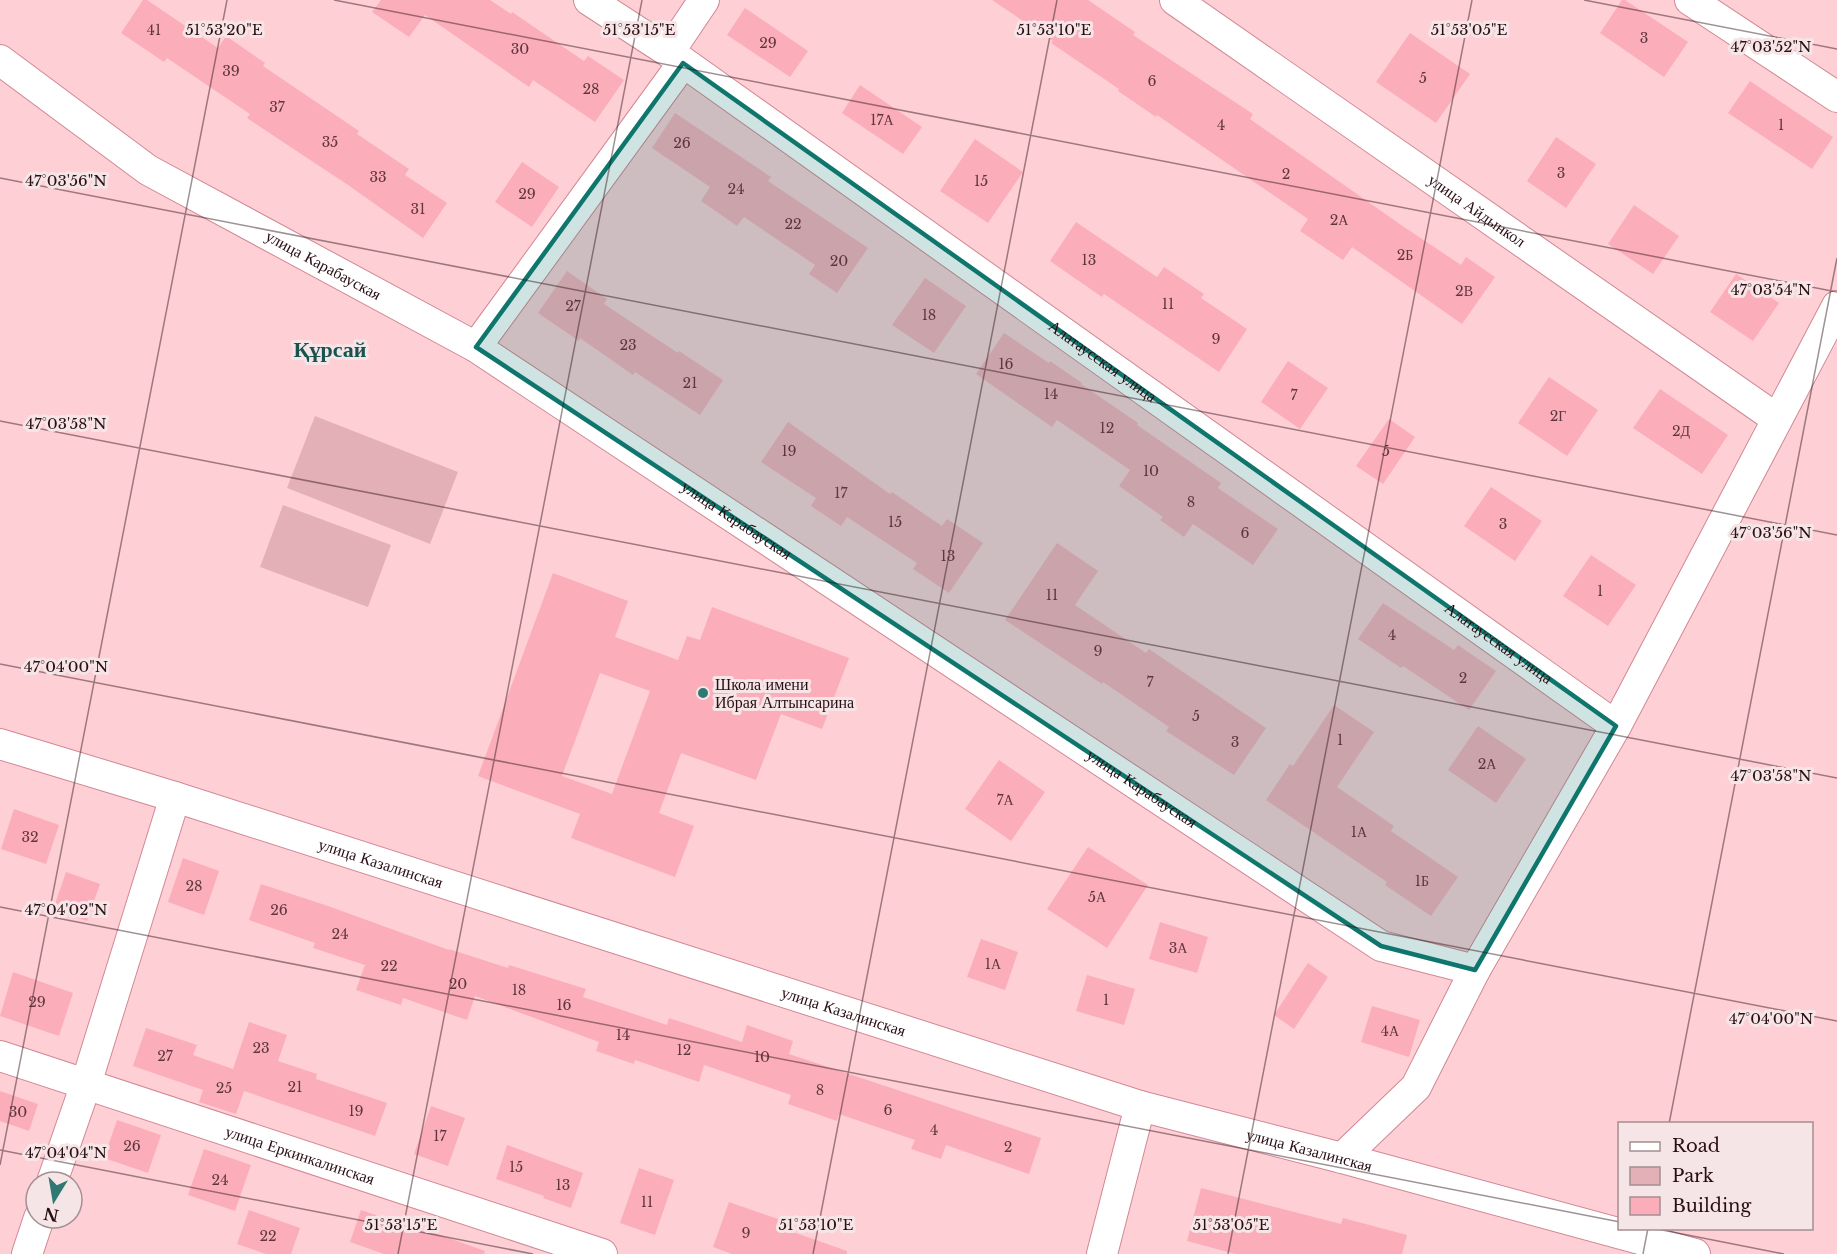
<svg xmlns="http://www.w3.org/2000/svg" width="1837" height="1254" viewBox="0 0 1837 1254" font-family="'Libre Baskerville',serif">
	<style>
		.green { fill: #e4b0b7 }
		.building { fill: #fbaeba; fill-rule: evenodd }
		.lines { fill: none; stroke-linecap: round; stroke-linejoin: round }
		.minor-casing { stroke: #d18894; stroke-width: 32 }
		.minor { stroke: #fff; stroke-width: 30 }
		.marked { fill: #0f766e; fill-opacity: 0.2; stroke: #0f766e; stroke-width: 4.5; stroke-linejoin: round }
		.ticks { fill: none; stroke: #290e13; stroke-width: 1.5; stroke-opacity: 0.45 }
		.poi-dot { fill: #307873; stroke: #f6e5e7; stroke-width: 2 }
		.labels { text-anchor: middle; stroke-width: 6; stroke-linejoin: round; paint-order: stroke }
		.number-label { font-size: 14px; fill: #5e363d }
		.street-label { font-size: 16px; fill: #290e13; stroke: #f6e5e7 }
		.poi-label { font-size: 16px; fill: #290e13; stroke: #f6e5e7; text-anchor: start }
		.district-label { font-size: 22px; font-weight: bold; fill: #18534f; stroke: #f6e5e7 }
		.ticks-label { font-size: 15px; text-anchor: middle; fill: #290e13; stroke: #f6e5e7; stroke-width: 6; stroke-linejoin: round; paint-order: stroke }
	</style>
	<rect width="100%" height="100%" fill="#fecfd5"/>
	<path class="green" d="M315,416L458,472L430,544L287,488Z
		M283,505L391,545L368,607L260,567Z"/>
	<path class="building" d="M143,0H147L218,48L226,36L265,63L263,66L359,131L357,134L409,169L405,175L447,203L423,238L348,185L247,118L250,114L167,58L164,62L121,33Z
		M381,0H490L511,14L512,12L584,61L588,56L624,80L595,122L533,80L529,87L425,15L409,37L372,12Z
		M992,0H1088L1135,32L1133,35L1253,114L1250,119L1401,225L1461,265L1466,257L1495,277L1462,324L1352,247L1343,260L1300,231L1308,219L1157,115L1156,117L1118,91L1119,89L1051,43L1053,41Z
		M1622,0H1625L1688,42L1664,77L1600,33Z
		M745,8L808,51L790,77L727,35Z
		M1410,33L1470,74L1436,123L1376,82Z
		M1750,81L1833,137L1812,169L1728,113Z
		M860,85L922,127L903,154L842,113Z
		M675,113L771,177L768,181L868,248L837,293L809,274L815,265L744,217L737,226L701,201L710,187L652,148Z
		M1556,137L1596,164L1566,208L1527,181Z
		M975,139L1023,172L988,223L940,191Z
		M522,162L559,187L532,227L495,202Z
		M1634,205L1679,236L1653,274L1608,244Z
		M1076,222L1157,277L1164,267L1204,294L1201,298L1247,329L1219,372L1104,294L1102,297L1050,261Z
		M567,271L607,299L604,304L678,353L679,351L723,380L700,415L635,372L633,375L580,338L579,341L538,313Z
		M1736,274L1779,303L1753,341L1710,312Z
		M925,278L966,306L934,353L892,325Z
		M1004,333L1049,363L1050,361L1082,383L1081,384L1138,423L1137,425L1221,483L1218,488L1278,529L1253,565L1193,524L1184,537L1160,520L1163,517L1119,486L1130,470L1057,420L1052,427L976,374Z
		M1288,361L1328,388L1300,429L1261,402Z
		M1549,377L1598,410L1567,456L1518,423Z
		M1660,389L1728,435L1702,474L1633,428Z
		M1389,419L1415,437L1383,484L1356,466Z
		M788,422L890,494L892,492L942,526L947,519L983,543L949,593L913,569L917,563L847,517L841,526L811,506L816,498L761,462Z
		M1491,487L1542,521L1515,561L1464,526Z
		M1057,543L1098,571L1075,605L1146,653L1149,649L1266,728L1234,775L1166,731L1169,727L1103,682L1102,684L1005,620Z
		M1591,555L1636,585L1608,626L1563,596Z
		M553,573L628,601L615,637L678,660L687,636L700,640L712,607L849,658L822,729L781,714L756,780L681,753L659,813L694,826L675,877L571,838L580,814L478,776ZM600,673L650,691L612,794L562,776Z
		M1383,603L1454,650L1458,645L1496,671L1469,710L1403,666L1401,668L1358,639Z
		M1334,705L1374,732L1337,787L1394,826L1391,831L1458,877L1431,916L1385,885L1387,882L1266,800L1290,764L1293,766Z
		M1478,726L1526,759L1496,803L1448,770Z
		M999,760L1045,792L1011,841L965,809Z
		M14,809L59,825L46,864L1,849Z
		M1088,847L1148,885L1107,948L1047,909Z
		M183,858L219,871L204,915L168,902Z
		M66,872L100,884L87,921L53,910Z
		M261,884L328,906L449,950V949L508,968L509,965L586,989L583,997L667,1025L669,1018L742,1042L747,1025L793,1041L789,1054L1041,1138L1029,1174L946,1145L941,1159L911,1149L915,1140L839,1114L837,1121L788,1104L791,1095L704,1065L699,1082L635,1060L634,1064L596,1051L599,1042L475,996L467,1020L403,998L401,1005L356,990L365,965L313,948L315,943L249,920Z
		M1160,922L1208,937L1197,973L1149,959Z
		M981,939L1018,952L1005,990L967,977Z
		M1308,963L1328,977L1294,1029L1274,1015Z
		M13,972L73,993L59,1036L0,1016Z
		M1087,975L1135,989L1124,1025L1076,1011Z
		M1372,1006L1420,1020L1409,1057L1361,1042Z
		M249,1022L287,1035L278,1061L317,1074L316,1079L387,1103L375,1136L244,1091L236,1114L199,1102L203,1090L133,1066L146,1028L197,1045L193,1055L233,1069Z
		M0,1091L38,1104L29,1131L0,1121Z
		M431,1106L465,1118L448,1166L414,1154Z
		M117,1120L161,1135L148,1173L104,1158Z
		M507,1145L583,1173L571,1208L543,1198L544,1196L496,1179Z
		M204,1149L251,1165L235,1211L188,1195Z
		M639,1168L674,1180L655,1235L620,1223Z
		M1201,1188L1341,1224L1343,1218L1407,1235L1402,1254H1235L1187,1241Z
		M729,1202L778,1219L776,1226L847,1251V1254H732L713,1247Z
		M249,1210L300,1228L291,1254H266L237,1244Z
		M361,1210L428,1233L429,1231L485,1251L484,1254H384L350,1242Z"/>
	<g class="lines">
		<g class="minor-casing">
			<g id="minor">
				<path id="s1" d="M589,0L669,52L1616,726"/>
				<path id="s2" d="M1175,0L1777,419"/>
				<path d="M1690,0L1837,97"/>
				<path d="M669,52L704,0"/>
				<path id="s3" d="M0,60L148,170L476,347L1381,946L1475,970"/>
				<path d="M476,347L683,63"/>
				<path id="s4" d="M0,744L175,797L1140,1106L1342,1158L1695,1254"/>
				<path id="s5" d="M0,1056L602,1254"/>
				<path d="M1342,1158L1416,1087L1475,970L1616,726L1837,306"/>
				<path d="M52,1182L86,1084L175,797"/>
				<path d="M27,1254L39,1218"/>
				<path d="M1102,1254L1140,1106"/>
			</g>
		</g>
		<use href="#minor" class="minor"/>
	</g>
	<path class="marked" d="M683,63L1616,726L1475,970L1381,946L476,347Z"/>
	<path class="ticks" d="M334,0L1837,292M1584,0L1837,49M0,178L1837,535M0,421L1837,778M0,664L1837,1021M0,907L1620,1222M1669,1124L1837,258M0,1150L533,1254M0,1165L227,0M1652,1228L1784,1254M398,1254L642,0M813,1254L1057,0M1228,1254L1472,0M1643,1254L1648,1228"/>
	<circle class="poi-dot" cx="703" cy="693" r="6"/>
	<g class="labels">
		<g class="number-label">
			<text x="154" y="35">41</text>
			<text x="1644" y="43">3</text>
			<text x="768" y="48">29</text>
			<text x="520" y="54">30</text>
			<text x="231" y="76">39</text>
			<text x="1423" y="83">5</text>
			<text x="1152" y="86">6</text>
			<text x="591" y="94">28</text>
			<text x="277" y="112">37</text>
			<text x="882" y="125">17А</text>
			<text x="1221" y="130">4</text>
			<text x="1781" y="130">1</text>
			<text x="330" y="147">35</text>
			<text x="682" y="148">26</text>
			<text x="1561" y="178">3</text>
			<text x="1286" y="179">2</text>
			<text x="378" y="182">33</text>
			<text x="981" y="186">15</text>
			<text x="736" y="194">24</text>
			<text x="527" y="199">29</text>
			<text x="418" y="214">31</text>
			<text x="1339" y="225">2А</text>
			<text x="793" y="229">22</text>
			<text x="1405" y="260">2Б</text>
			<text x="1089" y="265">13</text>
			<text x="839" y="266">20</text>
			<text x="1464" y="296">2В</text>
			<text x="1168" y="309">11</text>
			<text x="573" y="311">27</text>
			<text x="929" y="320">18</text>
			<text x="1216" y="344">9</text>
			<text x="628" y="350">23</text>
			<text x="1006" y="369">16</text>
			<text x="690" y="388">21</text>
			<text x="1051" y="399">14</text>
			<text x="1294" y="400">7</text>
			<text x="1558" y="421">2Г</text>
			<text x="1107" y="433">12</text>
			<text x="1681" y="436">2Д</text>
			<text x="789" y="456">19</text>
			<text x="1386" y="456">5</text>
			<text x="1151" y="476">10</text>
			<text x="841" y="498">17</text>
			<text x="1191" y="507">8</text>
			<text x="895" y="527">15</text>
			<text x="1503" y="529">3</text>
			<text x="1245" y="538">6</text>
			<text x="948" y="561">13</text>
			<text x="1600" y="596">1</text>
			<text x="1052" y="600">11</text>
			<text x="1392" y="640">4</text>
			<text x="1098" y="656">9</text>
			<text x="1463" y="683">2</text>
			<text x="1150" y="687">7</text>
			<text x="1196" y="721">5</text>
			<text x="1340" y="745">1</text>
			<text x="1235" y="747">3</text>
			<text x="1487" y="769">2А</text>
			<text x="1005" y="805">7А</text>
			<text x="1359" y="837">1А</text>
			<text x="30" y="842">32</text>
			<text x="1422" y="886">1Б</text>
			<text x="194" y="891">28</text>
			<text x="1097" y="902">5А</text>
			<text x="279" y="915">26</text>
			<text x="340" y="939">24</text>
			<text x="1178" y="953">3А</text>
			<text x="993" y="969">1А</text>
			<text x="389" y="971">22</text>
			<text x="458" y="989">20</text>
			<text x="519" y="995">18</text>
			<text x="1106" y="1005">1</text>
			<text x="37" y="1007">29</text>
			<text x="564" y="1010">16</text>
			<text x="1390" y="1036">4А</text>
			<text x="623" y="1040">14</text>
			<text x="261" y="1053">23</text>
			<text x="684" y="1055">12</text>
			<text x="165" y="1061">27</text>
			<text x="762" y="1062">10</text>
			<text x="295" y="1092">21</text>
			<text x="224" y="1093">25</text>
			<text x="820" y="1095">8</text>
			<text x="888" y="1115">6</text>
			<text x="356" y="1116">19</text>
			<text x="18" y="1117">30</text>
			<text x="934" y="1135">4</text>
			<text x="440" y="1141">17</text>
			<text x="132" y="1151">26</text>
			<text x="1008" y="1152">2</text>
			<text x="516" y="1172">15</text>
			<text x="220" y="1185">24</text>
			<text x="563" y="1190">13</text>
			<text x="647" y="1207">11</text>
			<text x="746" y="1238">9</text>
			<text x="268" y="1241">22</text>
		</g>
		<g class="street-label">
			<text dy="6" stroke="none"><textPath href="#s2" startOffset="368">улица Айдынкол</textPath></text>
			<text dy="6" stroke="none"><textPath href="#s3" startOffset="384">улица Карабауская</textPath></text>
			<text dy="6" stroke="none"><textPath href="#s1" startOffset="628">Алатаусская улица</textPath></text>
			<text dy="6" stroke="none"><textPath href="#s3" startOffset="870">улица Карабауская</textPath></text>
			<text dy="6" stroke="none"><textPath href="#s1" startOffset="1114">Алатаусская улица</textPath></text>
			<text dy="6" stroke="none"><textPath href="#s3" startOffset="1356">улица Карабауская</textPath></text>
			<text dy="6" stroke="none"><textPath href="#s4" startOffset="399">улица Казалинская</textPath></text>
			<text dy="6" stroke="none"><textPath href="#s4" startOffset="885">улица Казалинская</textPath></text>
			<text dy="6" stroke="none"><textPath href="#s4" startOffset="1371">улица Казалинская</textPath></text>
			<text dy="6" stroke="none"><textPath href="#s5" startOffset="316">улица Еркинкалинская</textPath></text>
		</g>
		<g class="poi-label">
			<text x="715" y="690">Школа имени<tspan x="715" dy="18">Ибрая Алтынсарина</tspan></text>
		</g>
		<g class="district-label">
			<text x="330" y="357">Құрсай</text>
		</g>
	</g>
	<g class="ticks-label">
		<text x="224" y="35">51°53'20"E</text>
		<text x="639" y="35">51°53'15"E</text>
		<text x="1054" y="35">51°53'10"E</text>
		<text x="1469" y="35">51°53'05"E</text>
		<text x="1771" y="52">47°03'52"N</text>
		<text x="66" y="186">47°03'56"N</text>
		<text x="1771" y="295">47°03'54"N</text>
		<text x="66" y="429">47°03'58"N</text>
		<text x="1771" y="538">47°03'56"N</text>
		<text x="66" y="672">47°04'00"N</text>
		<text x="1771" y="781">47°03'58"N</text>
		<text x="66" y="915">47°04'02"N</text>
		<text x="1771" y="1024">47°04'00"N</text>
		<text x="66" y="1158">47°04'04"N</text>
		<text x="401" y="1230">51°53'15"E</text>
		<text x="816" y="1230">51°53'10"E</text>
		<text x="1231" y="1230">51°53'05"E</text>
	</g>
	<rect x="1618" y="1122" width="195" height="108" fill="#f6e5e7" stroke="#a48f92" stroke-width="1.5"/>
	<rect x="1630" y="1142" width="30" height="9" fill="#ffffff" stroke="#a48f92" stroke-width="1.5"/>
	<text x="1672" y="1152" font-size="18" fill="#290e13">Road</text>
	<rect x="1630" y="1167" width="30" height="18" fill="#e4b0b7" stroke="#a48f92" stroke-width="1.5"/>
	<text x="1672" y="1182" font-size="18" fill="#290e13">Park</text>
	<rect x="1630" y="1197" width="30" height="18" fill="#fbaeba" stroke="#a48f92" stroke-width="1.5"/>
	<text x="1672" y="1212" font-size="18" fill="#290e13">Building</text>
	<g transform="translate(54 1200) rotate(191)"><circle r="28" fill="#f6e5e7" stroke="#a48f92" stroke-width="1.5"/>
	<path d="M0-4.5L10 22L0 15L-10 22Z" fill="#307873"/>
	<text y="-9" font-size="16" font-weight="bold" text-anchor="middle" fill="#290e13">N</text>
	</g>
</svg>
